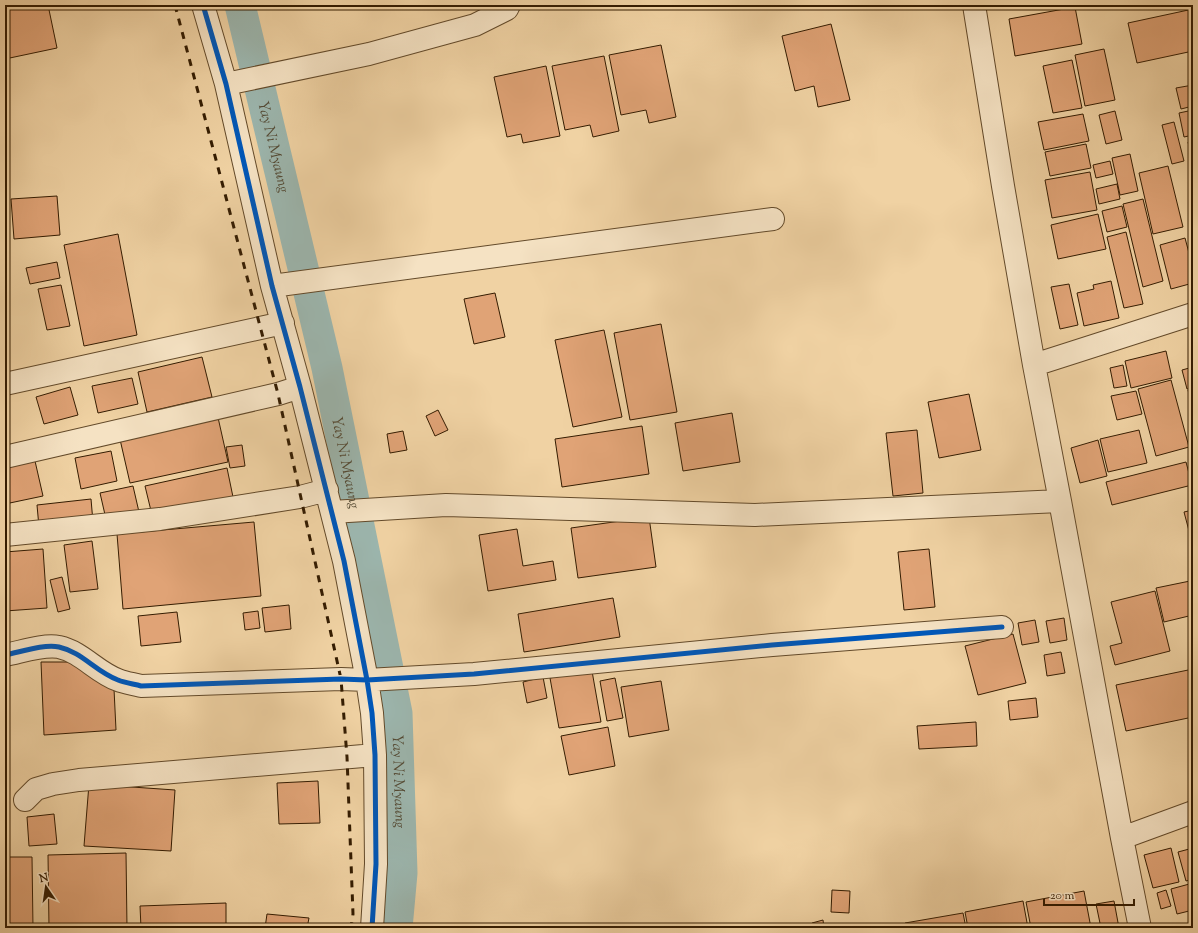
<svg xmlns="http://www.w3.org/2000/svg" width="1198" height="933" viewBox="0 0 1198 933" font-family="'Sorts Mill Goudy',serif">
	<style>
		.lines { fill: none; stroke-linecap: round; stroke-linejoin: round }
		.canal { stroke: #9cb6ae; stroke-width: 31 }
		.building { fill: #e0a376; stroke: #341c01 }
		.street-casing { stroke: #634a2a; stroke-width: 24 }
		.street { stroke: #f5e2c3; stroke-width: 22 }
		.rail { stroke: #341c01; stroke-width: 3; stroke-dasharray: 7 7; stroke-linecap: butt }
		.cycleway-casing { stroke: #f5e2c3; stroke-width: 8 }
		.cycleway { stroke: #0057b8; stroke-width: 5 }
		.labels { text-anchor: middle; stroke-width: 3; stroke-linejoin: round; paint-order: stroke }
		.water-label { font-size: 15px; font-style: italic; fill: #534a35; stroke: #f5e2c3 }
	</style>
	<rect width="100%" height="100%" fill="#f0d2a3"/>
	<filter id="stains"><feTurbulence type="fractalNoise" baseFrequency=".005" numOctaves="4"/><feColorMatrix values="0 0 0 0 .2 0 0 0 0 .09 0 0 0 0 .02 0 0 0 .5 -.17"/></filter>
	<radialGradient id="worn" r=".72"><stop offset=".6" stop-color="#630" stop-opacity="0"/><stop offset="1" stop-color="#630" stop-opacity=".3"/></radialGradient>
	<g class="lines">
		<path class="canal" id="s1" d="M240,5L327,368L397,713L402,873L397,928"/>
	</g>
	<path class="building" d="M5,5H48L57,48L5,59Z
		M409,5H421L410,8Z
		M1075,7L1082,44L1015,56L1009,19Z
		M1193,9V51L1137,63L1128,23Z
		M831,24L850,100L818,107L814,86L795,91L782,36Z
		M661,45L676,117L649,123L646,110L621,115L609,55Z
		M1104,49L1115,100L1085,106L1075,55Z
		M604,56L619,131L593,137L590,125L565,130L552,66Z
		M1072,60L1082,108L1053,113L1043,66Z
		M546,66L560,136L523,143L521,134L507,137L494,77Z
		M1193,85V106L1181,109L1176,88Z
		M1193,110V135L1184,137L1179,113Z
		M1115,111L1122,140L1106,144L1099,115Z
		M1083,114L1089,141L1044,150L1038,122Z
		M1174,122L1184,161L1172,164L1162,125Z
		M1193,141V164L1188,142Z
		M1086,144L1091,168L1050,176L1045,152Z
		M1130,154L1138,191L1120,195L1112,158Z
		M1110,161L1113,174L1096,178L1093,165Z
		M1168,166L1183,227L1153,234L1139,173Z
		M1090,172L1097,210L1052,218L1045,180Z
		M1117,184L1120,199L1099,204L1096,189Z
		M57,196L60,235L14,239L11,199Z
		M1143,199L1163,281L1143,287L1123,204Z
		M1122,206L1127,227L1107,232L1102,211Z
		M1098,214L1106,249L1058,259L1051,225Z
		M1126,232L1143,304L1124,308L1107,237Z
		M118,234L137,335L84,346L64,245Z
		M1185,238L1193,268V283L1171,289L1160,245Z
		M57,262L60,278L30,284L26,268Z
		M1111,281L1119,318L1084,326L1077,293L1094,289L1093,285Z
		M1069,284L1078,325L1060,329L1051,287Z
		M61,285L70,326L47,330L38,289Z
		M495,293L505,337L474,344L464,299Z
		M661,324L677,412L630,420L614,333Z
		M604,330L622,417L573,427L555,340Z
		M1166,351L1172,378L1131,388L1125,361Z
		M202,357L212,397L147,412L138,372Z
		M1123,365L1127,386L1114,388L1110,368Z
		M1193,367V387L1187,389L1182,370Z
		M132,378L138,404L98,413L92,386Z
		M1171,380L1189,447L1156,456L1138,389Z
		M70,387L78,415L44,424L36,397Z
		M1193,389V410L1188,390Z
		M1136,391L1142,414L1117,420L1111,396Z
		M969,394L981,450L939,458L928,402Z
		M438,410L448,430L435,436L426,416Z
		M217,413L228,462L130,483L119,435Z
		M732,413L740,462L683,471L675,423Z
		M642,426L649,474L562,487L555,439Z
		M917,430L923,493L893,496L886,433Z
		M1139,430L1147,463L1108,472L1100,439Z
		M403,431L407,450L390,453L387,434Z
		M1098,440L1107,476L1080,483L1071,448Z
		M242,445L245,466L230,468L226,447Z
		M111,451L117,481L81,489L75,458Z
		M35,461L43,496L5,504V468Z
		M1186,462L1192,485L1112,505L1106,482Z
		M227,468L233,497L152,515L145,486Z
		M133,486L139,512L106,519L100,493Z
		M91,499L93,522L39,527L37,505Z
		M1193,510V546L1184,512Z
		M649,517L656,567L578,578L571,528Z
		M254,522L261,596L123,609L117,534Z
		M517,529L523,566L553,561L556,580L488,591L479,535Z
		M92,541L98,589L70,592L64,545Z
		M43,549L47,608L5,611V552Z
		M929,549L935,607L904,610L898,552Z
		M62,577L70,609L58,612L50,580Z
		M1190,581L1193,595V615L1164,622L1156,588Z
		M1155,591L1170,651L1115,665L1110,646L1122,643L1111,602Z
		M613,598L620,637L524,652L518,614Z
		M289,605L291,629L265,632L262,608Z
		M258,611L260,628L245,630L243,613Z
		M177,612L181,642L141,646L138,616Z
		M1064,618L1067,640L1050,643L1046,621Z
		M1035,620L1039,642L1022,645L1018,623Z
		M1013,634L1026,683L978,695L965,646Z
		M1061,652L1065,673L1047,676L1044,655Z
		M41,662H80L114,689L116,730L44,735Z
		M1193,669V717L1126,731L1116,685Z
		M592,671L601,722L559,728L550,678Z
		M543,677L547,698L527,703L523,682Z
		M615,678L623,718L607,721L600,681Z
		M661,681L669,730L629,737L621,687Z
		M1036,698L1038,717L1010,720L1008,701Z
		M976,722L977,746L919,749L917,726Z
		M608,727L615,766L569,775L561,736Z
		M318,781L320,823L279,824L277,783Z
		M89,784L175,790L171,851L84,846Z
		M54,814L57,844L29,846L27,817Z
		M1171,848L1179,882L1153,888L1144,855Z
		M1193,848V879L1186,881L1178,852Z
		M126,853L127,928H49L48,855Z
		M5,857H32L33,928H5Z
		M1193,883V910L1177,914L1171,889Z
		M832,890L850,891L849,913L831,912Z
		M1166,890L1171,906L1161,909L1157,893Z
		M1084,891L1091,928H1031L1026,902Z
		M1023,901L1028,928H968L965,912Z
		M1114,901L1119,928H1101L1096,904Z
		M226,903V928H141L140,906Z
		M963,913L966,928H906L905,923Z
		M267,914L309,918L307,928H265Z
		M823,920L824,928H813L812,923Z
		M807,924L808,928H786Z
		M772,925V928H754Z"/>
	<g class="lines">
		<g class="street-casing">
			<path id="street" d="M203,5L226,84L272,286L300,387L344,561L367,680L372,713L375,755L376,864L372,928
				M974,5L1003,186L1034,365L1060,501L1122,838L1140,928
				M226,84L369,54L475,25L507,9L509,5
				M272,286L773,219
				M1034,365L1193,314
				M5,384L283,323
				M5,457L278,394L300,387
				M332,512L446,505L755,515L1060,501
				M5,535L160,519L300,497L327,490
				M5,655C21,652 43,644 59,647C82,652 96,672 118,680C125,683 134,684 141,686L341,679L367,680L474,674L772,645L1002,627
				M25,800L36,789L53,784L79,780L375,755
				M1122,838L1193,812"/>
		</g>
		<use href="#street" class="street"/>
		<path class="rail" d="M175,5L278,394L341,679L347,757L353,914L351,928"/>
		<g class="cycleway-casing">
			<path id="cycleway" d="M203,5L226,84L272,286L300,387L344,561L367,680L372,713L375,755L376,864L372,928
				M5,655C21,652 43,644 59,647C82,652 96,672 118,680C125,683 134,684 141,686L341,679L367,680L474,674L772,645L1002,627"/>
		</g>
		<use href="#cycleway" class="cycleway"/>
	</g>
	<g class="labels">
		<g class="water-label">
			<text dy="5" stroke="none"><textPath href="#s1" startOffset="146">Yay Ni Myaung</textPath></text>
			<text dy="5" stroke="none"><textPath href="#s1" startOffset="470">Yay Ni Myaung</textPath></text>
			<text dy="5" stroke="none"><textPath href="#s1" startOffset="794">Yay Ni Myaung</textPath></text>
		</g>
	</g>
	<rect width="1198" height="933" fill="none" stroke="#f0d2a3" stroke-width="20"/>
	<rect x="6" y="6" width="1186" height="921" fill="none" stroke="#341c01" stroke-width="2"/>
	<rect x="10" y="10" width="1178" height="913" fill="none" stroke="#341c01"/>
	<g transform="translate(46 887) rotate(347)" stroke="#f5e2c3" stroke-width="3" paint-order="stroke">
	<path d="M0-3L7 15L0 10L-7 15Z" fill="#341c01"/>
	<text y="-6" font-size="11" font-weight="bold" text-anchor="middle" fill="#341c01">N</text>
	</g>
	<path d="M1044 899v6h90v-6" fill="none" stroke="#341c01" stroke-width="2"/>
	<text x="1050" y="899" font-size="12" fill="#341c01" stroke="#f5e2c3" stroke-width="3" paint-order="stroke">20 m</text>
	<rect width="100%" height="100%" filter="url(#stains)"/>
	<rect width="100%" height="100%" fill="url(#worn)"/>
</svg>
